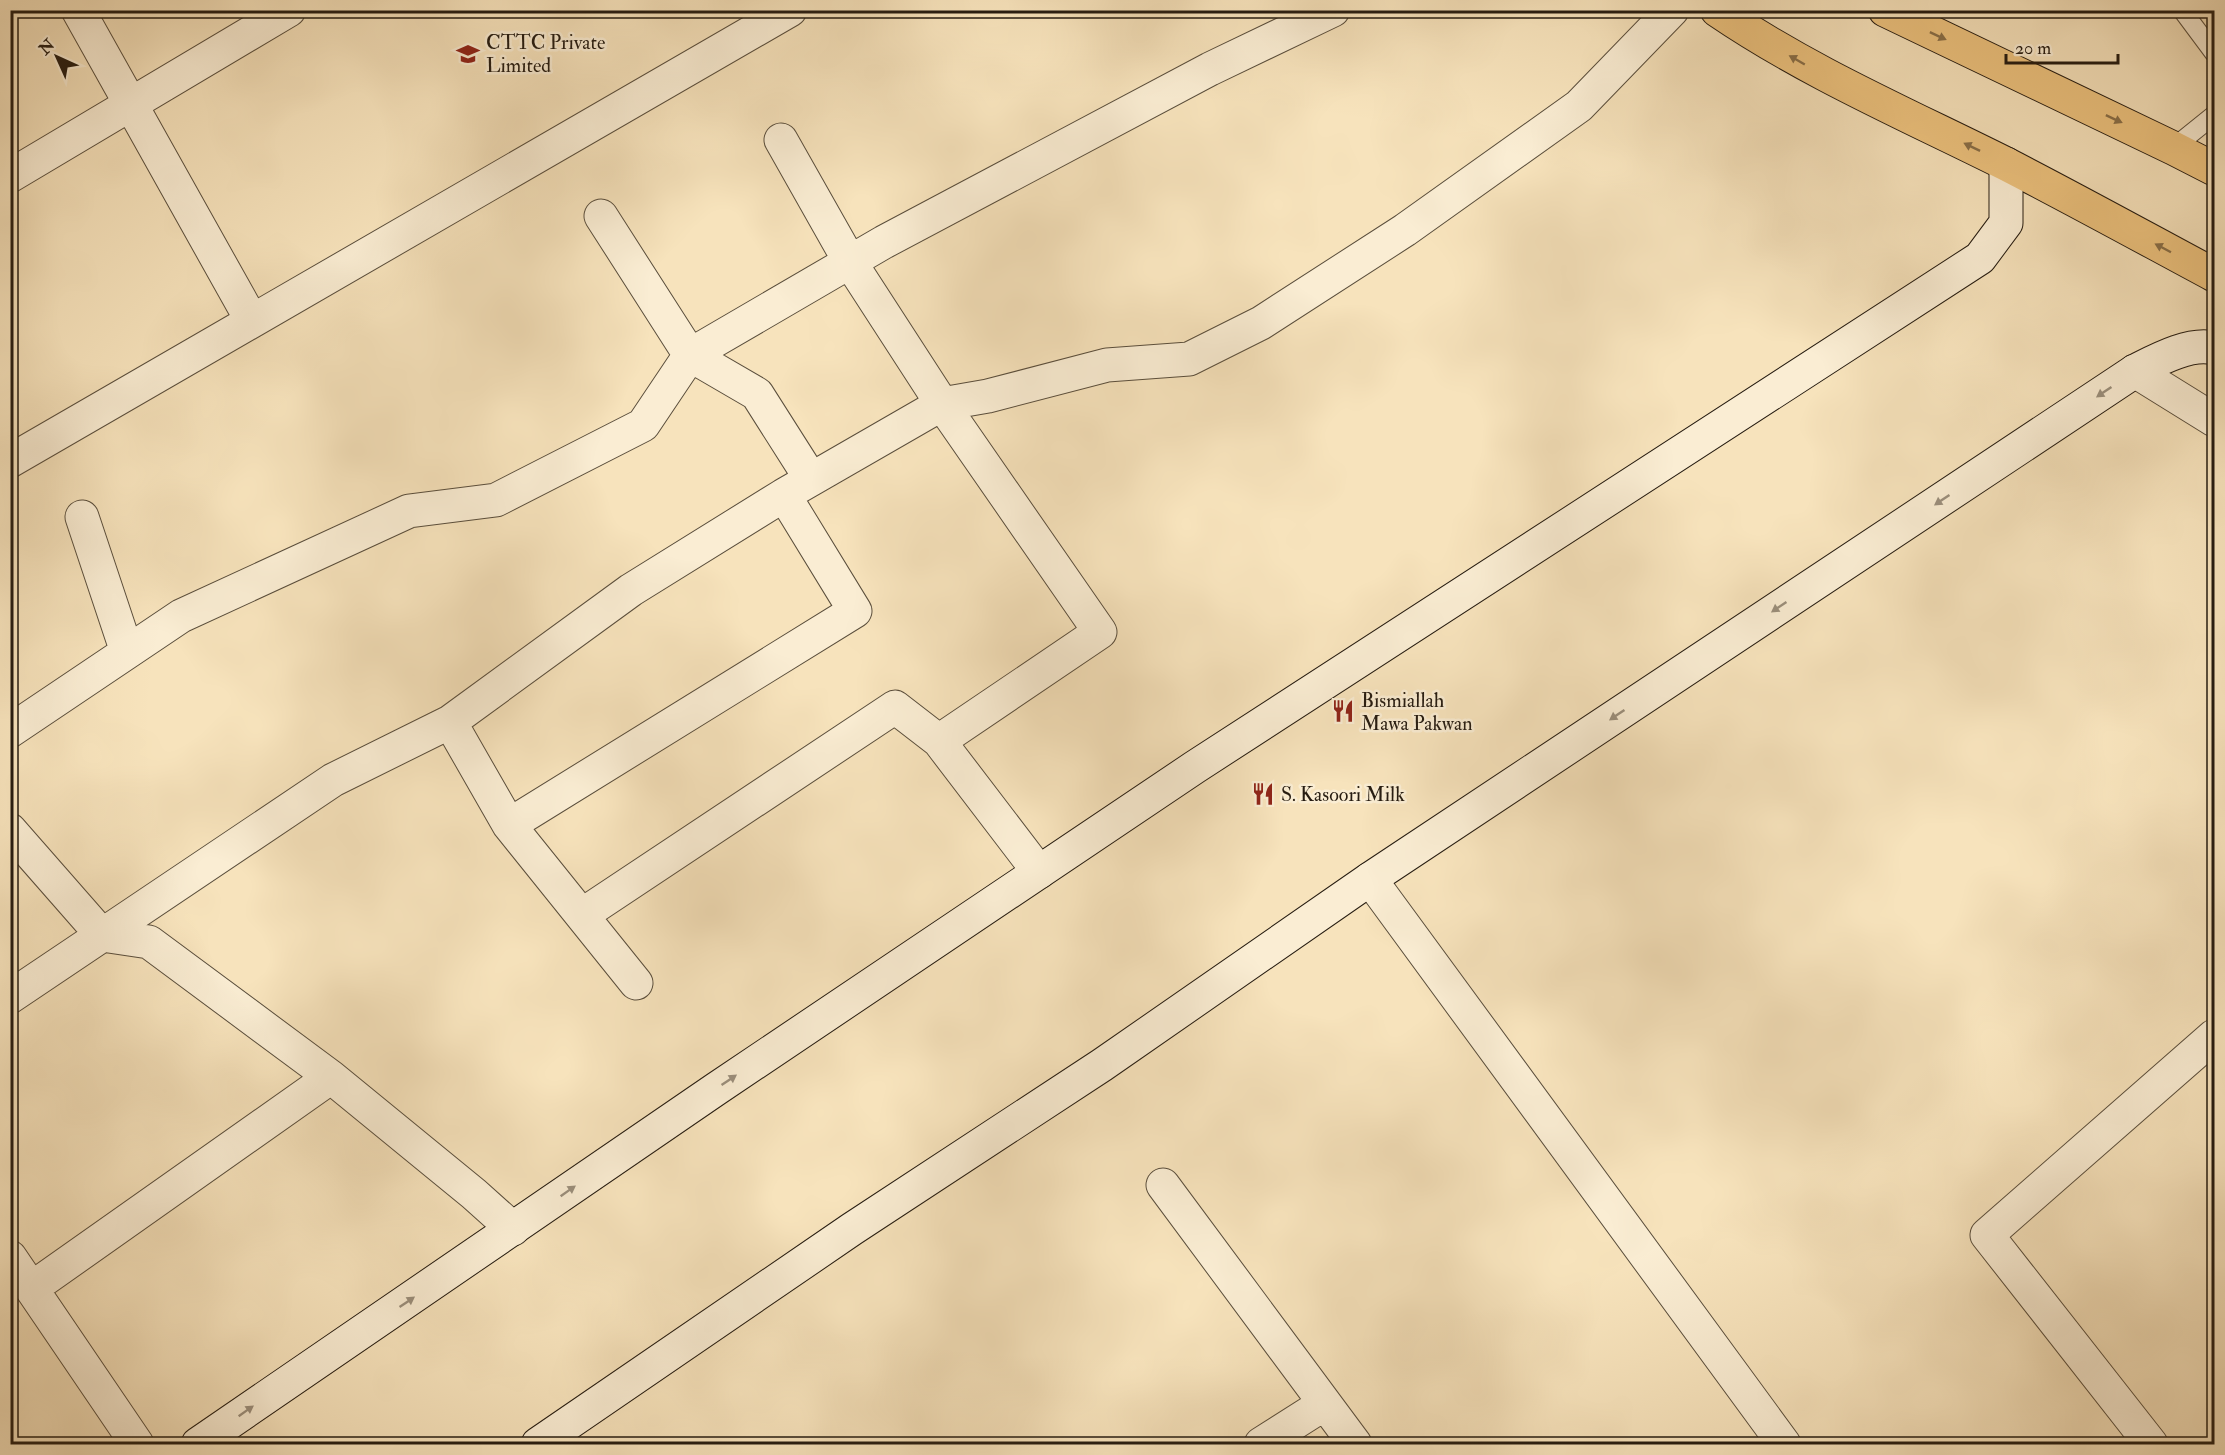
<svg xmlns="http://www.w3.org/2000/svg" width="2225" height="1455" viewBox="0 0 2225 1455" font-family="'IM FELL Double Pica',serif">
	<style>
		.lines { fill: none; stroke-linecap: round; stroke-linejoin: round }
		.service-casing { stroke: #5a4e3c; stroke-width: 20 }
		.minor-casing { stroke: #5a4e3c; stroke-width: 35 }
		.secondary-casing { stroke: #261c11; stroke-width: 35 }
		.trunk-casing { stroke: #261c11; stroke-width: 35 }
		.service { stroke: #faedd3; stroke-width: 18 }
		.minor { stroke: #faedd3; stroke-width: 33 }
		.secondary { stroke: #faedd3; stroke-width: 33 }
		.trunk { stroke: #ecc27e; stroke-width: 33 }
		.oneway { fill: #896f48 }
		.oneway2 { fill: #9b8f7c }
		.labels { text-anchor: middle; stroke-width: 5; stroke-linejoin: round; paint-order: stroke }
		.poi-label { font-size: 20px; fill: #261c11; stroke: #faedd3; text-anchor: start }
	</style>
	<rect width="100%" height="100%" fill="#f7e3bc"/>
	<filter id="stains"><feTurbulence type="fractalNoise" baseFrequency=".00333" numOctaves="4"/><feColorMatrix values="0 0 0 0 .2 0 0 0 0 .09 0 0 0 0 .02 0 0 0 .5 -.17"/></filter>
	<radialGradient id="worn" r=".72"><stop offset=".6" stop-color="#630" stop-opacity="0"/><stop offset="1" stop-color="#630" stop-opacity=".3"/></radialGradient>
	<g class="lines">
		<g class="service-casing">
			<path id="service" d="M2182,10L2214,53
				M2173,148L2214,115"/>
		</g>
		<g class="minor-casing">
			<path id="minor" d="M78,10L252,321
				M10,176L289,10
				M601,216L690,355L757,394L811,479
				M2135,371L2214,420
				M10,461L790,10
				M82,517L127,652
				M450,722L509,825L636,983
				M10,731L181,616L409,511L496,500L643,425L690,355L884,242L1210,69L1333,10
				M939,741L1039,872
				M509,825L855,611L784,495
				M10,830L102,935L149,942L331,1077
				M1370,879L1784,1444
				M582,915L895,707L939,741L1100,632L942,404L850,262L781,140
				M10,997L333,780L450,722L631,590L784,495L942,404L988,396L1107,365L1189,359L1261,323L1405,230L1579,106L1672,10
				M1163,1185L1355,1444
				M10,1257L137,1444
				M32,1288L331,1077L474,1194L513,1229
				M1261,1444L1324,1404
				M2151,1444L1987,1235L2214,1036"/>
		</g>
		<g class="secondary-casing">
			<path id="secondary" d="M198,1444L716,1089L1195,767L1980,258L2006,223V164
				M538,1444L852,1229L1102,1065L1370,879L2135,371C2157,360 2190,342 2214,348"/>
		</g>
		<g class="trunk-casing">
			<path id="trunk" d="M1717,10C1808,72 1908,115 2006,164C2076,200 2145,238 2214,275
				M1885,10L2173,148L2214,169"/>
		</g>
		<use href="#service" class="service"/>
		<use href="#minor" class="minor"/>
		<use href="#secondary" class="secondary"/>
		<use href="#trunk" class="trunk"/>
	</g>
	<defs><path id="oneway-solid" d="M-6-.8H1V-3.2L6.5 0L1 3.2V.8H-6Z" transform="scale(1.5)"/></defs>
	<g class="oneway">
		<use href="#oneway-solid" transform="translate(1938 36) rotate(25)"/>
		<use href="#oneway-solid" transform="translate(1797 60) rotate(-150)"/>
		<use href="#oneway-solid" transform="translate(2114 119) rotate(25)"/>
		<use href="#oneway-solid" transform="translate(1972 147) rotate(-154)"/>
		<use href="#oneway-solid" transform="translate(2163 248) rotate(-152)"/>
	</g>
	<g class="oneway2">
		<use href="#oneway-solid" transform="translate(2104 392) rotate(146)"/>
		<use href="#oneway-solid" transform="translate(1942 500) rotate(146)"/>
		<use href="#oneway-solid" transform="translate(1779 607) rotate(146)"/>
		<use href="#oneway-solid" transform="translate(1617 715) rotate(146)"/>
		<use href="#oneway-solid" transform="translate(729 1080) rotate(-34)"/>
		<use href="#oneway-solid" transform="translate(568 1191) rotate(-35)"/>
		<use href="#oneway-solid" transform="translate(407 1302) rotate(-34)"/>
		<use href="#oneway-solid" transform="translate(246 1411) rotate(-35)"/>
	</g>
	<defs>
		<g id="school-bare" transform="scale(1.8)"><path d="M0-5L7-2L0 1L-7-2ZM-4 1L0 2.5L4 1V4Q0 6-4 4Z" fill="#8f2418" stroke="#faedd3" stroke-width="2.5" paint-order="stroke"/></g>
		<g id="restaurant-bare" transform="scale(1.8)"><path d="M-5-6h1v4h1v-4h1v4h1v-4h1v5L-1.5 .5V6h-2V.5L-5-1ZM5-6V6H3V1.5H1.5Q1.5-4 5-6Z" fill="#8f2418" stroke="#faedd3" stroke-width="2.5" paint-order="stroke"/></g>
	</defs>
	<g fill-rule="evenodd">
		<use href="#school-bare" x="468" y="54"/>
		<use href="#restaurant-bare" x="1343" y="711"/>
		<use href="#restaurant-bare" x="1263" y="794"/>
	</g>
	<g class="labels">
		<g class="poi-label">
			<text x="486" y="49">CTTC Private<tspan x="486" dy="23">Limited</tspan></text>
			<text x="1361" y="707">Bismiallah<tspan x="1361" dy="23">Mawa Pakwan</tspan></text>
			<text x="1281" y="801">S. Kasoori Milk</text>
		</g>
	</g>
	<rect width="2225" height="1455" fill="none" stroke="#f7e3bc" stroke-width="36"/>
	<rect x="12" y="12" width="2201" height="1431" fill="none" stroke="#261c11" stroke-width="3"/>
	<rect x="18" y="18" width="2189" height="1419" fill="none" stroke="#261c11" stroke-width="1.5"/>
	<g transform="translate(57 57) rotate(315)" stroke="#faedd3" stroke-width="4.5" paint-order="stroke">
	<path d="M0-4.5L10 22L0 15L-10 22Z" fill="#261c11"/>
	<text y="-9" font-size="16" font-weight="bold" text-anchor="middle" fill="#261c11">N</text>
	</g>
	<path d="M2006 54v9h112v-9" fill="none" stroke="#261c11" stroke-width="3"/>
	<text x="2015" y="54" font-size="18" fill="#261c11" stroke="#faedd3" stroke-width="4.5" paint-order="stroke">20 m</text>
	<rect width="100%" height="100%" filter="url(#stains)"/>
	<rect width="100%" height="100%" fill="url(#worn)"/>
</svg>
